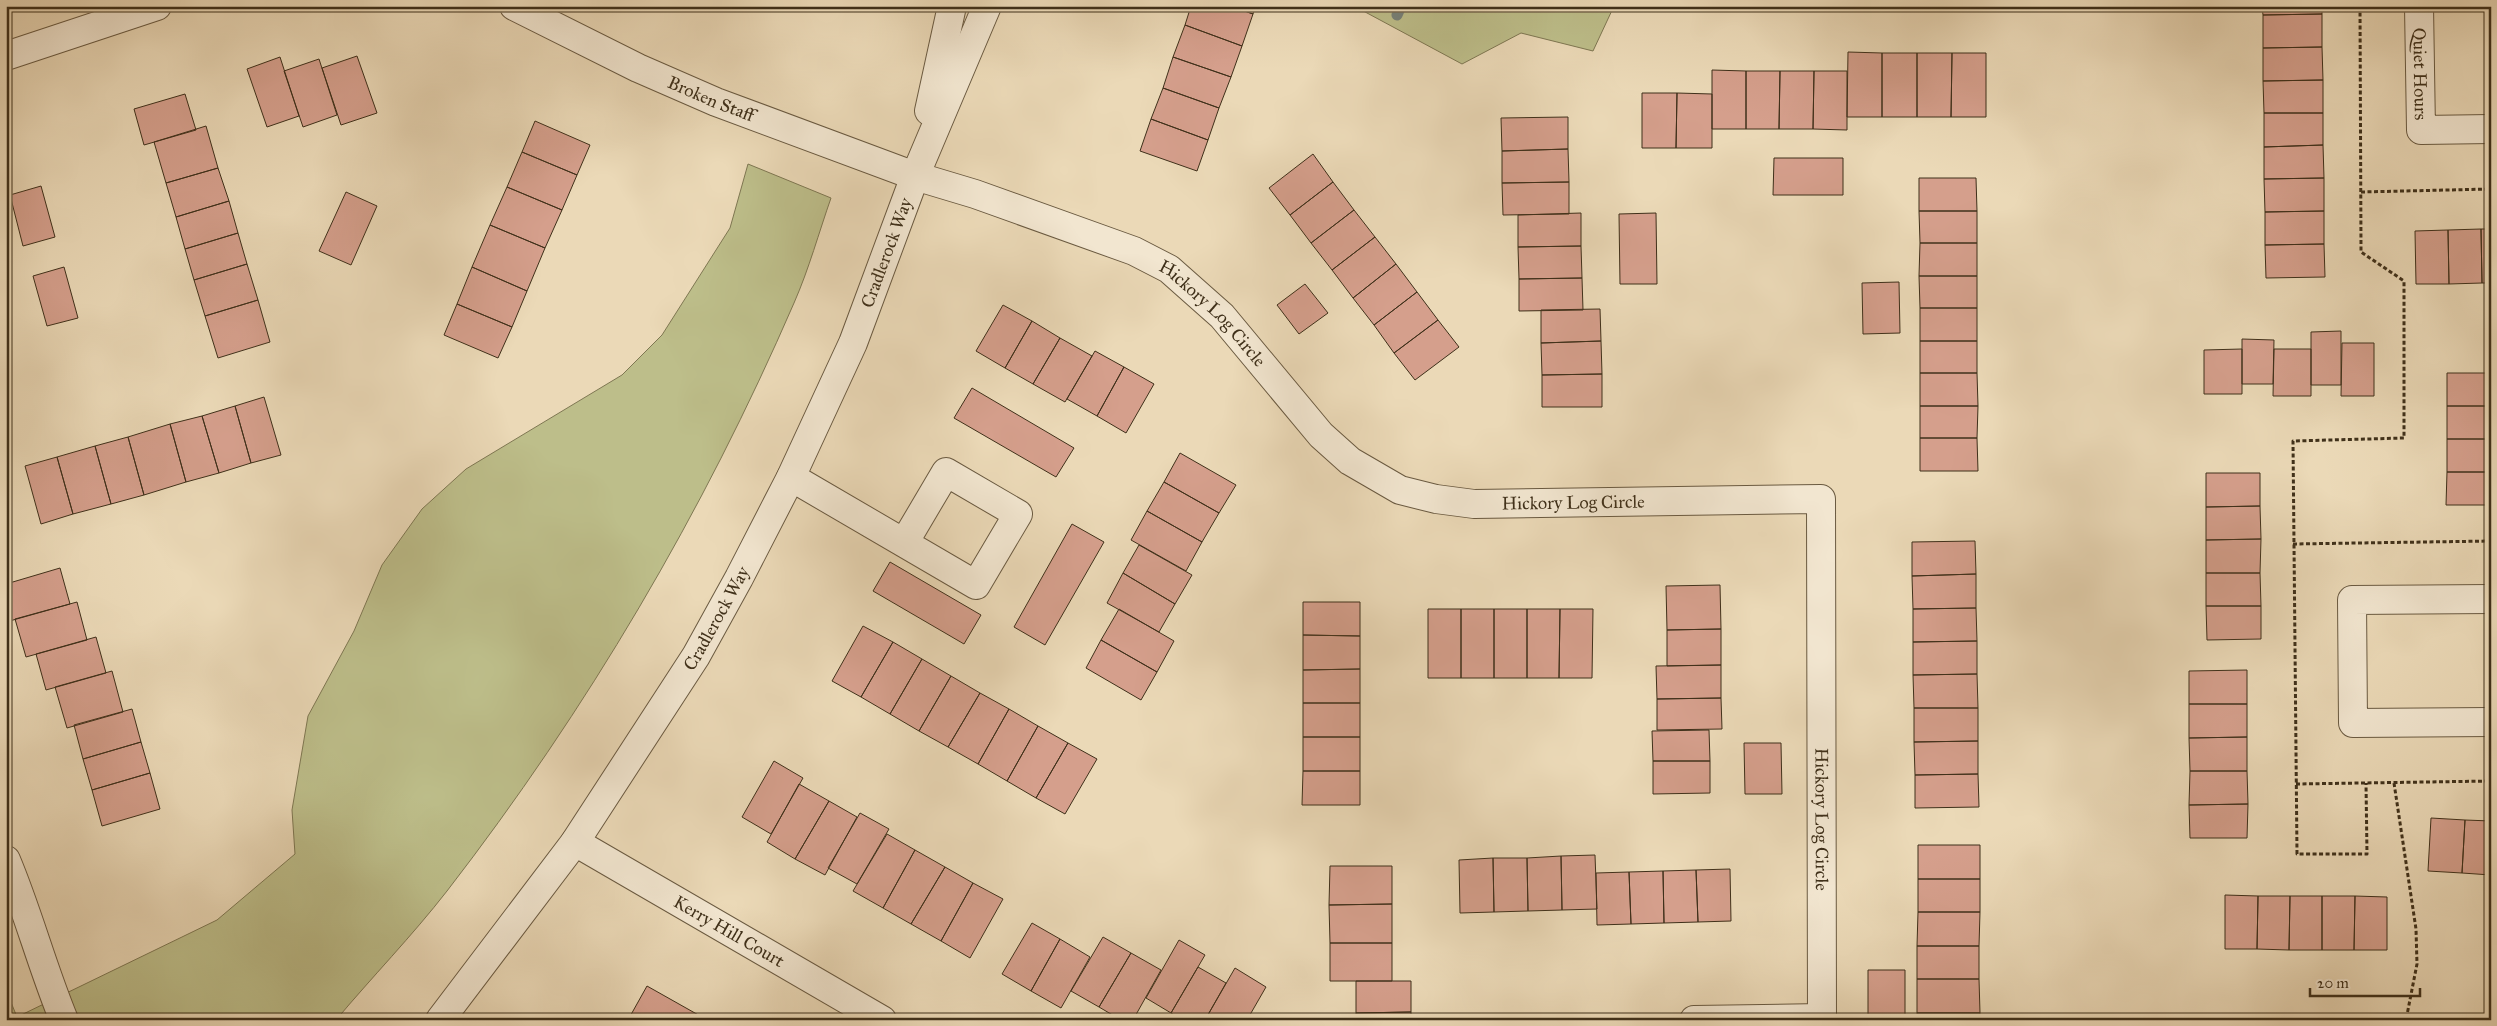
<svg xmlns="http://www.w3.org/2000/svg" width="2497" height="1026" viewBox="0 0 2497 1026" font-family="'IM FELL Great Primer',serif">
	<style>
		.green { fill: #bdbe8a; stroke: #7e7752 }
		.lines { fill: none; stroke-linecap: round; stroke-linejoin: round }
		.stream { stroke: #778179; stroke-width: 11 }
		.building { fill: #d59f8c; stroke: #3f301a }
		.minor-casing { stroke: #6a5a41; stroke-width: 30 }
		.path { stroke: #3f301a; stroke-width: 3; stroke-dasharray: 4 2.5; stroke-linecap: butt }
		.minor { stroke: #f2e6d0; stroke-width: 28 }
		.labels { text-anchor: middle; stroke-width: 5; stroke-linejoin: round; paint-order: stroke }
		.street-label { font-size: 18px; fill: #3f301a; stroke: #f2e6d0 }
	</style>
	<rect width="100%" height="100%" fill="#ebd9b7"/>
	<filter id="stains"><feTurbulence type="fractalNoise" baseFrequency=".004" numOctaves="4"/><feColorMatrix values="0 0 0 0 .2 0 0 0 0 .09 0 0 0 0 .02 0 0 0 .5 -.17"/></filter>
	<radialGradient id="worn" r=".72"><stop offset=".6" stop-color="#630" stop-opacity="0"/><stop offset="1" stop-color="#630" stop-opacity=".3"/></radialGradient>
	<path class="green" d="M1354,6H2005L2004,11L1614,6L1593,51L1521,33L1462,64Z
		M748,164L831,198C819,232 809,269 794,303C703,513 587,710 447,891C412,936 372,977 336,1020H6V995H8L17,1017L217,920L295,854L292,810L308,716L354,631L382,565L422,509L466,469L622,375L662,335L730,228Z"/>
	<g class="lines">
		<path class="stream" d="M1397,15L1401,6"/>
	</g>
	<path class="building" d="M1191,6H1231L1253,14L1242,46L1185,25Z
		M1231,6H1256L1253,14Z
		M2262,6H2322V14L2263,15Z
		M2322,14V47L2263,48V15Z
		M1185,25L1242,46L1231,77L1173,57Z
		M2322,47L2323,80L2263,81V48Z
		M1848,52L1882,53V117H1847Z
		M1882,53H1917V117H1882Z
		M1917,53H1952L1951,117H1917Z
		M1952,53H1986V117H1951Z
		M357,56L377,113L341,125L322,68Z
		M280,57L299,116L267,127L247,69Z
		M1173,57L1231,77L1219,108L1163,88Z
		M319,59L337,115L303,127L284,71Z
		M1712,70L1746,71V129H1712Z
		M1746,71H1780L1779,129H1746Z
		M1780,71H1814L1813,129H1779Z
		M1814,71H1847V130L1813,129Z
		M2323,80V113H2264L2263,81Z
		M1163,88L1219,108L1208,140L1151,119Z
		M1642,93H1677L1676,148H1642Z
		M1677,93L1712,94V148H1676Z
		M185,94L196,130L144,145L134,109Z
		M2264,113H2323V145L2264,147Z
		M1568,117V149L1502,151L1501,118Z
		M1151,119L1208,140L1197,171L1140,151Z
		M535,121L590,145L577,175L522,152Z
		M206,126L218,168L166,183L154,142Z
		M2323,145L2324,178L2264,179V147Z
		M1568,149L1569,182L1502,183V151Z
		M522,152L577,175L562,210L507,187Z
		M1313,154L1333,182L1290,215L1269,188Z
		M1774,158H1843V195H1773Z
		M218,168L229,201L176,217L166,183Z
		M1919,178H1976L1977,211H1919Z
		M2324,178V211L2265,212L2264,179Z
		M1333,182L1354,210L1311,243L1290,215Z
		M1569,182V214L1503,215L1502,183Z
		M41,186L55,237L23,246L10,195Z
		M507,187L562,210L545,248L490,225Z
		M346,192L377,206L351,265L319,251Z
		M229,201L238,233L185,249L176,217Z
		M1354,210L1375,237L1332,270L1311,243Z
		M1919,211H1977V243H1920Z
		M2324,211V244L2265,245V212Z
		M1581,213V246L1518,247V215Z
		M1656,213L1657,284H1620L1619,214Z
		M490,225L545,248L527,291L472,267Z
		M2481,229L2482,283L2449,284L2448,230Z
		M2481,229H2491V283H2482Z
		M2448,230L2449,284H2416L2415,231Z
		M238,233L247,264L194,280L185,249Z
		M1375,237L1396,264L1353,298L1332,270Z
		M1920,243H1977V276H1919Z
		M2324,244L2325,277L2266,278L2265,245Z
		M1581,246L1582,278L1519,279L1518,247Z
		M247,264L258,300L205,316L194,280Z
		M1396,264L1417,292L1374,325L1353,298Z
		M64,267L78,318L47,326L33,276Z
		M472,267L527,291L512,327L457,304Z
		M1919,276H1977V308H1920Z
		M1582,278L1583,310L1519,311V279Z
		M1899,282L1900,333L1863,334L1862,283Z
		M1305,284L1328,313L1299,334L1277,305Z
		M1417,292L1438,320L1394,353L1374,325Z
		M258,300L270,342L218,358L205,316Z
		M457,304L512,327L498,358L444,335Z
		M1003,305L1032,321L1005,368L976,351Z
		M1920,308H1977V341H1920Z
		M1600,309L1601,341L1541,343V310Z
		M1438,320L1459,347L1415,380L1394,353Z
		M1032,321L1060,338L1033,384L1005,368Z
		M2341,331V385H2311V332Z
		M1060,338L1092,356L1065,402L1033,384Z
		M2242,339L2274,340L2273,384H2242Z
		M1601,341L1602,374L1542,375L1541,343Z
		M1920,341H1977V373H1920Z
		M2342,343H2374V396H2341Z
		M2242,349V394H2204V350Z
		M2274,349H2311V396H2273Z
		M1095,351L1124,367L1097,416L1067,399Z
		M1124,367L1154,384L1126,433L1097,416Z
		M1920,373H1977L1978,406H1920Z
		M2447,373H2491V406H2447Z
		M1602,374V407H1542V375Z
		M972,388L1074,448L1056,477L954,418Z
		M264,397L281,455L251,463L235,406Z
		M235,406L251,463L219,473L202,416Z
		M1920,406H1978L1977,438H1920Z
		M2447,406H2491V439H2447Z
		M202,416L219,473L186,482L170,424Z
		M170,424L186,482L144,495L128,437Z
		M128,437L144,495L111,504L95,446Z
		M1920,438H1977L1978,471H1920Z
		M2447,439H2491V472H2447Z
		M95,446L111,504L73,514L57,457Z
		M1180,453L1236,485L1219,513L1164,482Z
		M57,457L73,514L41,524L25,466Z
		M2447,472H2491V505H2446Z
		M2206,473H2260V506L2206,507Z
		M1164,482L1219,513L1202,542L1147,511Z
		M2260,506L2261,539L2206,540V507Z
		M1147,511L1202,542L1186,571L1131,540Z
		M1072,524L1104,542L1045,645L1014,627Z
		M2261,539L2260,573H2206V540Z
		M1975,541L1976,574L1912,576V542Z
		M1139,545L1192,575L1175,604L1123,573Z
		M890,562L981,615L964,644L873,591Z
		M60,568L70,604L6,622V584Z
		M1123,573L1175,604L1159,632L1107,603Z
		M2206,573H2260L2261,606H2206Z
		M1976,574V608L1913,609L1912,576Z
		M1720,585L1721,629L1667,630L1666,586Z
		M77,602L87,640L26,657L15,619Z
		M1303,602H1360V636L1303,635Z
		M2206,606H2261V639L2207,640Z
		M1976,608L1977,641L1913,642V609Z
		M1119,609L1174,641L1157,672L1101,640Z
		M1428,609H1461V678H1428Z
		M1461,609H1494V678H1461Z
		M1494,609H1527V678H1494Z
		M1527,609H1560L1559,678H1527Z
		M1560,609H1593L1592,678H1559Z
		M863,626L893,642L861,697L832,681Z
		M1721,629V665L1667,666V630Z
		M1303,635L1360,636V669L1303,670Z
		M96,637L106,673L46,690L36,654Z
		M1101,640L1157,672L1141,700L1086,668Z
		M1977,641V674L1913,675V642Z
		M893,642L922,659L890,714L861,697Z
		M922,659L951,676L919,731L890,714Z
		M1721,665V698L1657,699L1656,666Z
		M1360,669V703H1303V670Z
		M2247,670V704H2189V671Z
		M112,671L123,712L67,728L55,687Z
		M1977,674L1978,708H1914L1913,675Z
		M951,676L980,693L948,747L919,731Z
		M980,693L1009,709L978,764L948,747Z
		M1721,698L1722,729L1657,730V699Z
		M1303,703H1360V737H1303Z
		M2189,704H2247V737L2189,738Z
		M1914,708H1978V741L1914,742Z
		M132,709L141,742L83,759L74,725Z
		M1009,709L1038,726L1007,781L978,764Z
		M1038,726L1068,743L1036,798L1007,781Z
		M1709,730L1710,761H1653L1652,731Z
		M1303,737H1360V771H1303Z
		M2247,737V771H2190L2189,738Z
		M1978,741V774L1915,775L1914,742Z
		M141,742L150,773L92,790L83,759Z
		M1068,743L1097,759L1065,814L1036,798Z
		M1744,743H1781L1782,794H1745Z
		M774,761L803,778L771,834L742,817Z
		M1653,761H1710V793L1653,794Z
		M1303,771H1360V805H1302Z
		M2190,771H2247L2248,804L2189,805Z
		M150,773L160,809L102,826L92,790Z
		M1978,774L1979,807L1915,808V775Z
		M799,784L829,801L795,859L767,842Z
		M829,801L857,817L825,875L795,859Z
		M2248,804L2247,838H2190L2189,805Z
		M860,813L889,829L857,884L828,868Z
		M2431,818L2465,820L2462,873L2428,871Z
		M2465,820L2491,821V875L2462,873Z
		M887,834L915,850L883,908L853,891Z
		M1918,845H1980V879H1918Z
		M915,850L945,867L911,924L883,908Z
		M1595,855L1597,909L1562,910L1561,856Z
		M1561,856L1562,910L1528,911L1527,858Z
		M1493,858L1494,912L1460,913L1459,860Z
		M1493,858H1527L1528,911L1494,912Z
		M1330,866H1392V904L1329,905Z
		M945,867L973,883L941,941L911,924Z
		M1730,869L1731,921L1698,922L1696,870Z
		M1696,870L1698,922L1664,923L1663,871Z
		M1663,871L1664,923L1631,924L1629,872Z
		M1629,872L1631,924L1597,925L1596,873Z
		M1918,879H1980V912H1918Z
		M973,883L1003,899L970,958L941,941Z
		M2225,895L2258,896L2257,949H2225Z
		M2258,896H2290L2289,950L2257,949Z
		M2290,896H2322V950H2289Z
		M2322,896H2355L2354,950H2322Z
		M2355,896L2387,897V950H2354Z
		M1392,904V943H1330L1329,905Z
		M1918,912H1980L1979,946H1917Z
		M1032,923L1060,939L1031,991L1002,974Z
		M1103,937L1131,953L1099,1007L1071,991Z
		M1060,939L1090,957L1061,1008L1031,991Z
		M1179,940L1205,955L1171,1013L1146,998Z
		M1330,943H1392V981H1330Z
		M1917,946H1979V979H1917Z
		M1131,953L1161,970L1133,1020H1121L1099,1007Z
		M1198,967L1226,983L1205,1020H1182L1171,1013Z
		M1235,968L1266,987L1247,1020H1205Z
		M1868,970H1905V1020H1868Z
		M1917,979H1979L1980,1013H1917Z
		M1356,981H1411V1012L1356,1013Z
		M647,986L702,1017L700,1020H628Z
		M1411,1012V1020H1356V1013Z
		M1917,1013H1980L1979,1020H1917Z"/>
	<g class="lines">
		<g class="minor-casing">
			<g id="minor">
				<path id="s1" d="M514,6L638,68L716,102L915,176L975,194L1134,251L1169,269L1222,316L1321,435L1350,461L1400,490L1436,499L1474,504L1821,499L1822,1020"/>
				<path id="s2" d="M2419,6L2421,130L2491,129"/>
				<path d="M6,56L157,6"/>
				<path d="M929,111L952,6"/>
				<path d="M791,477L976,585L1018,514L946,472L904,543"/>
				<path d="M2491,599L2352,600L2353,723L2491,722"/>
				<path id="s3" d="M575,842L882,1020"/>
				<path d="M6,860C28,912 42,967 64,1020"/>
				<path id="s4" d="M440,1020L575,842L696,656L739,578L791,477L853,343L915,176L987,6"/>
				<path d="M1694,1020L1822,1018"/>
			</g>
		</g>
		<path class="path" d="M2360,6L2361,252L2404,281V438L2293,441L2297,854H2367L2366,783
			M2361,192L2491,189
			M2293,544L2491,541
			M2394,783L2416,929L2417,964L2406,1020
			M2296,784L2491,781"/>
		<use href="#minor" class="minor"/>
	</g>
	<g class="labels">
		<g class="street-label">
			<text dy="6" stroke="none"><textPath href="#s2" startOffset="68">Quiet Hours</textPath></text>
			<text dy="6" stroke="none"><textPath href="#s1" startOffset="218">Broken Staff</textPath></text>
			<text dy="6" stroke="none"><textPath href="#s4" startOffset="892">Cradlerock Way</textPath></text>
			<text dy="6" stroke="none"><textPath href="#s1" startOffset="769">Hickory Log Circle</textPath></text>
			<text dy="6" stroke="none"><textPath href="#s1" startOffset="1204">Hickory Log Circle</textPath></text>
			<text dy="6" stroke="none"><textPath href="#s4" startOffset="488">Cradlerock Way</textPath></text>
			<text dy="6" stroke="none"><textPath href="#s1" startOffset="1772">Hickory Log Circle</textPath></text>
			<text dy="6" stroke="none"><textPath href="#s3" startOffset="178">Kerry Hill Court</textPath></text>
		</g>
	</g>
	<rect width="2497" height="1026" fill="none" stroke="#ebd9b7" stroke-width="25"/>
	<rect x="8" y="8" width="2482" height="1011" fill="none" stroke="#3f301a" stroke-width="2.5"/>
	<rect x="12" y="12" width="2472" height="1001" fill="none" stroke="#3f301a"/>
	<path d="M2310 988v8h110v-8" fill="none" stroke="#3f301a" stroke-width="2.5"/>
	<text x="2317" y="988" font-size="15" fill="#3f301a" stroke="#f2e6d0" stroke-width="4" paint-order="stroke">20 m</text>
	<rect width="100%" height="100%" filter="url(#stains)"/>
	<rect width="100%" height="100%" fill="url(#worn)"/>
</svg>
